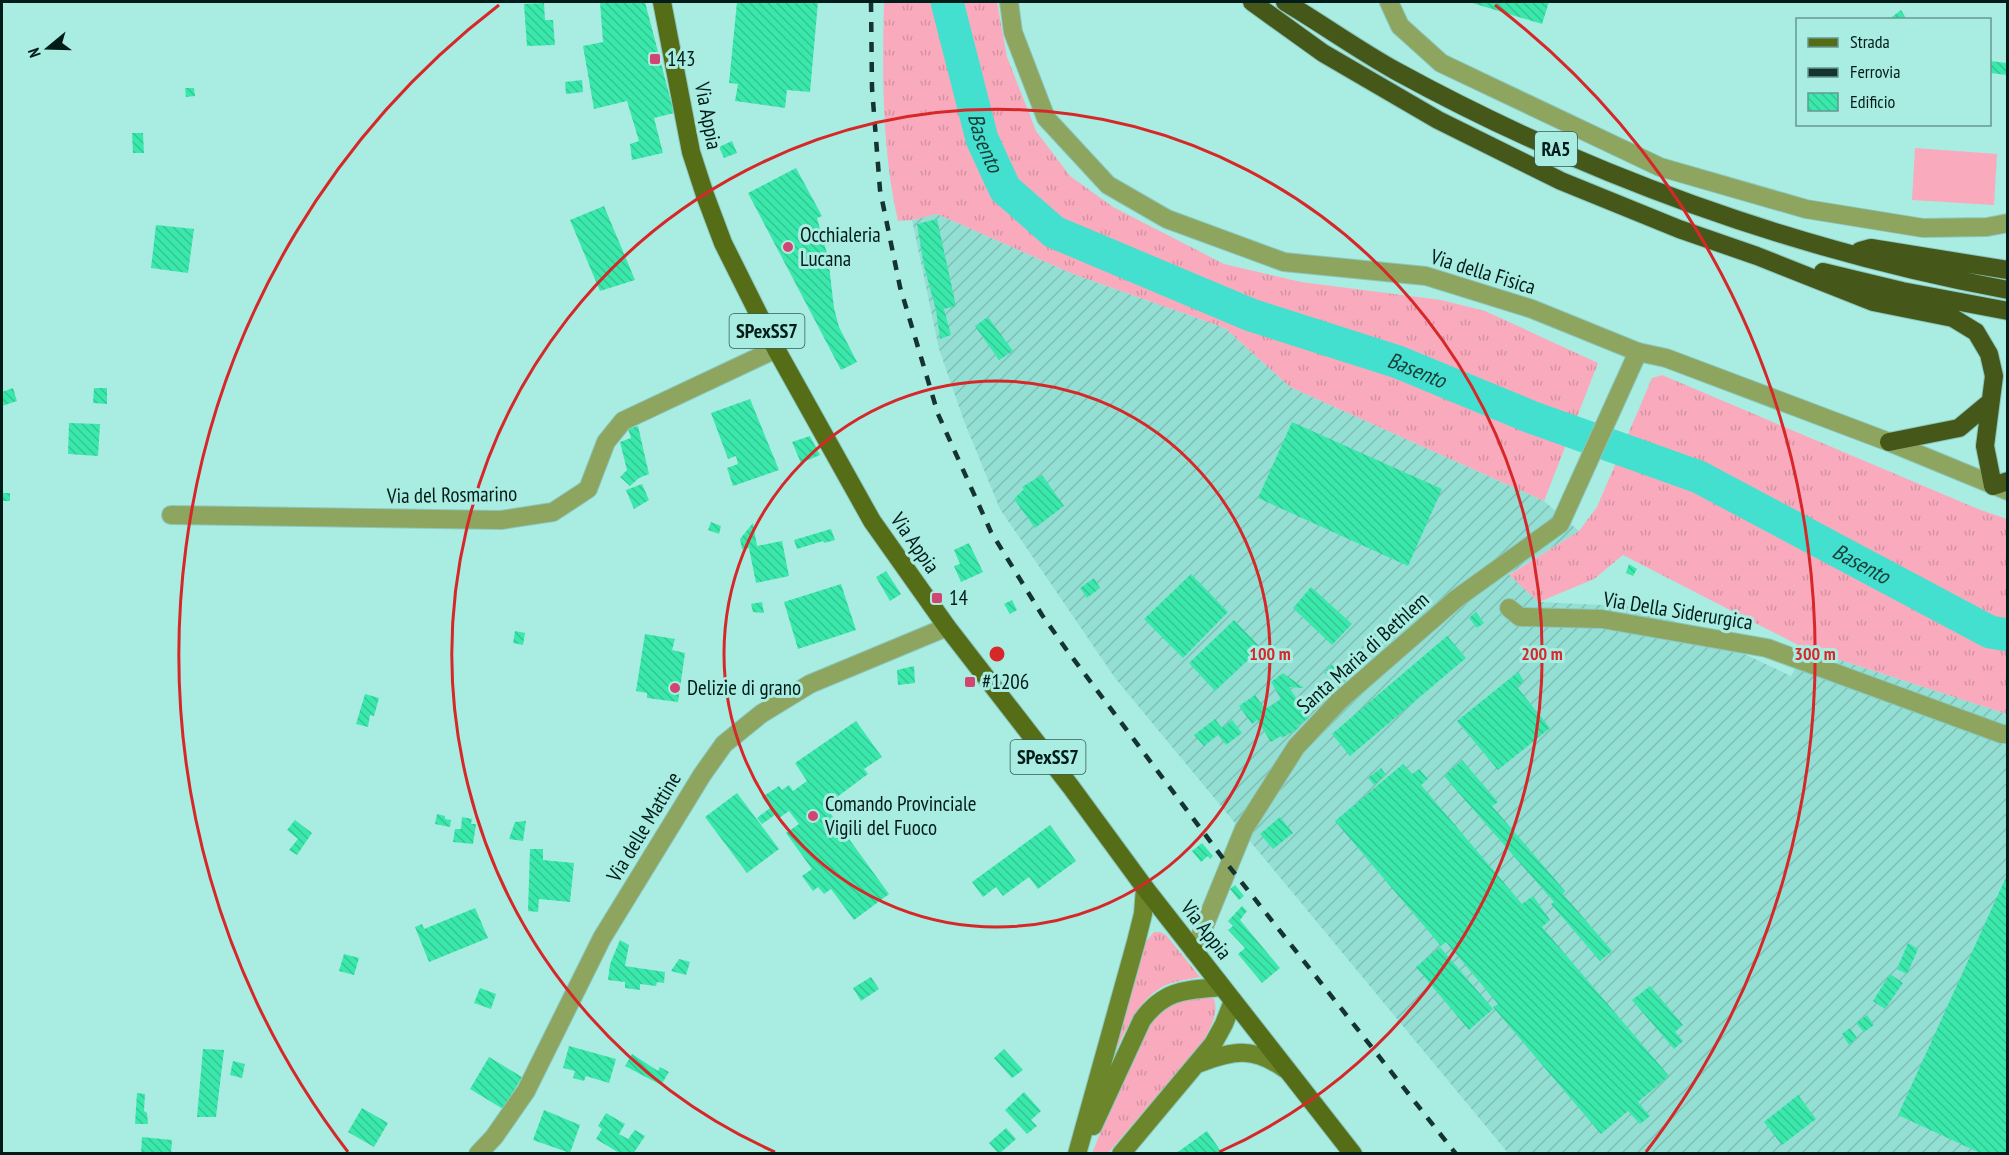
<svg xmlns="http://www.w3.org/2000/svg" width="2009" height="1155" viewBox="0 0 2009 1155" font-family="'PT Sans Narrow',sans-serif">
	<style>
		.industrial { fill: url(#industrial-furrows) }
		.grass { fill: url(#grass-tufts) }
		.pitch { fill: #f9abbd }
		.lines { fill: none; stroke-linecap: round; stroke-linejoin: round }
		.river { stroke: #43e0cf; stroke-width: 33 }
		.building { fill: url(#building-back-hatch) }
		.minor-casing { stroke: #8bc7be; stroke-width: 20 }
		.tertiary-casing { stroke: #8bc7be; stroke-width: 20 }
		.secondary-casing { stroke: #8bc7be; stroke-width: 20 }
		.primary-casing { stroke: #8bc7be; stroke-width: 20 }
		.motorway-casing { stroke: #8bc7be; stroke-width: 20 }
		.minor { stroke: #8da55e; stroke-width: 18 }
		.tertiary { stroke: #8da55e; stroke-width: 18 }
		.secondary { stroke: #6b862b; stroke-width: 18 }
		.primary { stroke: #556d16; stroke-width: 18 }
		.motorway { stroke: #45581a; stroke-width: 18 }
		.rail { stroke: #153430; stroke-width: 4.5; stroke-dasharray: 10 10; stroke-linecap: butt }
		.ring { fill: none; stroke: #d62828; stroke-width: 3 }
		.poi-dot { fill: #d24573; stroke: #a9ece2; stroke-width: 2 }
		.labels { text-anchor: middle; stroke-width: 6; stroke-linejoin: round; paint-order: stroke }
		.shield { fill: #a9ece2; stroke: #345b55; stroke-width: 1.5 }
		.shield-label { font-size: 20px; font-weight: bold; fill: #021d19 }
		.poi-label { font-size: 21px; fill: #021d19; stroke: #a9ece2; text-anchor: start }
		.street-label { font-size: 21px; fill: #021d19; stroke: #a9ece2 }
		.water-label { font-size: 22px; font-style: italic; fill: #1b3b37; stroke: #a9ece2 }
		.centre { fill: #d62828; stroke: #a9ece2; stroke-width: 3 }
		.ring-label { font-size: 18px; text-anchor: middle; font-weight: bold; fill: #d62828; stroke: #a9ece2; stroke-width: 6; stroke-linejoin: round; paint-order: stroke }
	</style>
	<defs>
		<pattern id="industrial-furrows" width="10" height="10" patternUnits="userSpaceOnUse" patternTransform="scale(1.5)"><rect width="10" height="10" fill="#93dfd4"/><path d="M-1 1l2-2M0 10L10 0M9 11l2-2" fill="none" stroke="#7dbfb5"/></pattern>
		<pattern id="grass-tufts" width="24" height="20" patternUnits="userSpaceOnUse" patternTransform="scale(1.5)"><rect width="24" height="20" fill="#f9abbd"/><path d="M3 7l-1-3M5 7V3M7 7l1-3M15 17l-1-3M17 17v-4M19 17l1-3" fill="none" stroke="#d493a2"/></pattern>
		<pattern id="building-back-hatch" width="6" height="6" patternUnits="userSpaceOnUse" patternTransform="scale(1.5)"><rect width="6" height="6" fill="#3be8ac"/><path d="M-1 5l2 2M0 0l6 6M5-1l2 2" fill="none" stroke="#32c793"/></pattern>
	</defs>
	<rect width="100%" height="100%" fill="#a9ece2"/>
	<path class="industrial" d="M937,214L1073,274L1225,328L1290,387L1544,501L1579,531L1509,574L1539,602L1643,607L1791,676L1806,649L2007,714V1153H1508L1115,678L1000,509L964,421L939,349L912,220Z"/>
	<path class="grass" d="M884,2H997L1007,57L1036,131L1070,176L1113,207L1224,264L1301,282L1441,300L1485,311L1598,363L1544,501L1290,387L1225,328L1073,274L937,214L912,220L898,221C882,152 882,72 884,2Z
		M1662,375L1978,509L2007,519V714L1806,649L1623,555L1594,579L1539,602L1509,575L1579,531L1597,507L1652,378Z
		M1154,932H1160L1166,935L1200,977C1186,980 1168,981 1156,991C1128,1011 1115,1057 1100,1088L1143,945Z
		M1206,995L1214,999C1219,1014 1210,1028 1203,1042L1108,1153L1092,1154C1105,1123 1140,1024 1162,1007C1172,1000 1193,998 1206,995Z"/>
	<path class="pitch" d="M1915,148L1997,154L1994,205L1912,200Z"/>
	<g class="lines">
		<path class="river" id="s1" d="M947,2L982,139L1005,189L1054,232L1251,315L1398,362L1531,417L1699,477L1990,632L2008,635"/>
	</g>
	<path class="building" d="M600,2H645L674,113L654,118L663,153L632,160L630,144L639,141L627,101L594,109L583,46L603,42Z
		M737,2H818L810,92L787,90L785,108L735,101L738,84L729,83Z
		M1469,2H1549L1542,24Z
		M544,3L545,20H553L555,45L527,46L524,4Z
		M1901,10L1907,20H1888Z
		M1990,61L2007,63V75L1990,73Z
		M582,80L583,92L566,94L565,82Z
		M185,88H194L195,96L186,97Z
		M132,133H143L144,153H133Z
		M732,141L737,153L724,158L719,147Z
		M796,168L822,216L817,218L828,257L834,308L839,327L857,362L841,370L748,193Z
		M604,206L635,280L600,291L570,220Z
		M937,219L956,306L944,309L951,335L940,339L936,310L924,266L917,224Z
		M156,225L194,229L188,273L151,268Z
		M988,317L1013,351L999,360L975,326Z
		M13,388L17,401L2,406V392Z
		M94,388H107V404L93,403Z
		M750,399L779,470L733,486L727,468L738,464L736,456L728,459L711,413Z
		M1292,422L1442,489L1408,566L1258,498Z
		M69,423L100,424L98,456L68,454Z
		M638,426L649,474L639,478L630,486L620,477L627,470L620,442L631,438L628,429Z
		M810,436L820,455L801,463L792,442Z
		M1042,475L1064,506L1035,528L1014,499L1024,489L1022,487Z
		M642,484L649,500L634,509L626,490Z
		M2,493H10V501H2Z
		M711,522L721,526L719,534L708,530Z
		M753,523L757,546L782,541L789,576L756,583L749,548L742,549L740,539Z
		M831,529L835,540L824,543L823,541L797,549L794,540Z
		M969,543L983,572L961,582L954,566L960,564L954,550Z
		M1629,564L1637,569L1633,576L1626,573Z
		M886,571L901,594L890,601L876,577Z
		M1191,574L1228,612L1183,658L1144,619Z
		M1094,578L1100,588L1087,598L1080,588Z
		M841,584L856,630L798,649L784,602Z
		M1311,587L1352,624L1332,645L1293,608Z
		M1012,600L1017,610L1010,614L1004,604Z
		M762,602L764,613L753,612L751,604Z
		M1476,612L1484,623L1477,628L1469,618Z
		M1234,620L1261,648L1215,691L1189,663Z
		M515,631L525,633L523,645L513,643Z
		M645,634L675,639L672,650L685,653L678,702L647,698V693L636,691Z
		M1447,636L1466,658L1350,756L1332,734Z
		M1331,665L1352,675L1344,682L1324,673Z
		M914,666L915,683L898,685L897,670Z
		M1518,672L1524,681L1517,687L1550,728L1498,770L1457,721Z
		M1283,673L1304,688L1289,687L1309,718L1297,726L1299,728L1282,738L1281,736L1271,742L1257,720L1252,724L1239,706L1255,695L1265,709L1281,699L1271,682Z
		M365,694L379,698L374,716L370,715L368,727L356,724Z
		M1215,719L1222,728L1232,720L1242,733L1226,745L1218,735L1204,746L1194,735Z
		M856,721L882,757L864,769L868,774L825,806L889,894L854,920L831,889L824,894L818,887L813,891L802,876L812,869L786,833L799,824L789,811L779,818L776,814L762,824L757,818L770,808L762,797L779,786L782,790L789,785L793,791L807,781L795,763Z
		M1462,760L1498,802L1492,806L1565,891L1563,894L1612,951L1600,961L1551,904L1554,902L1444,776Z
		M1403,764L1412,774L1419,769L1428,779L1421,785L1522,904L1533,896L1550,920L1542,927L1669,1076L1638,1102L1650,1116L1640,1124L1628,1111L1601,1134L1493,1007L1498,1004L1446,942L1441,946L1335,821Z
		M1381,768L1386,775L1374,785L1368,778Z
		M737,793L779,849L747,873L705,817Z
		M437,814L445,816V819L451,820L450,827L435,824Z
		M462,817L472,819L471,824H476L473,844L453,842L455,829H461Z
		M1280,817L1293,833L1273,849L1260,834Z
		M295,820L312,833L297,855L289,850L298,839L287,830Z
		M526,821L523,841L509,839L515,822Z
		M1050,825L1076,861L1038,889L1029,877L1003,896L996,887L983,897L972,882Z
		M1202,843L1213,856L1210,859L1208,856L1201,862L1192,851Z
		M530,849H543V860L574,863L570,902L539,899L538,912L528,911Z
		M2007,875V1154H1977L1978,1152L1898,1115Z
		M1235,885L1244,896L1239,900L1230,889Z
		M1242,906L1247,911L1240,920L1280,968L1262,983L1238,954L1245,948L1228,930L1233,926L1228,921Z
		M475,908L488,938L429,962L415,927L422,924L424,929Z
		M620,940L629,945L625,966L665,972L664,983L657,982L656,986L640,984V990L625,988V982L608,980L610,964Z
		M1908,943L1918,949L1907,974L1897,969Z
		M1440,947L1493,1009L1469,1030L1416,967Z
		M344,954L359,958L354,975L339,971Z
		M679,959L690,962L686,975L671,971Z
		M1890,974L1903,983L1885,1009L1873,1001Z
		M871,977L879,989L861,1001L853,988Z
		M1650,986L1683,1025L1675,1032L1683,1041L1674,1049L1632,1000Z
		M480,988L496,994L491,1009L474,1003Z
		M1867,1015L1874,1025L1864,1032L1856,1023Z
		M1850,1028L1857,1038L1849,1045L1842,1034Z
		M569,1046L616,1059L609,1083L586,1076L584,1081L573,1078L575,1071L563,1068Z
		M203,1049L224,1050L216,1117H197Z
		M1004,1049L1023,1070L1012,1078L994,1058Z
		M632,1054L658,1071L660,1067L669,1072L661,1085L625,1066Z
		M489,1057L522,1077L503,1109L470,1089Z
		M233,1061L245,1064L242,1078L230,1075Z
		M1024,1092L1041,1111L1031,1120L1037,1126L1027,1134L1005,1110Z
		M137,1093L145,1094L144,1111L147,1113L148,1124H135Z
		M1798,1095L1816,1119L1782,1145L1764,1122Z
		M362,1108L388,1123L374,1147L348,1132Z
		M544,1110L580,1125L570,1153L533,1140Z
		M606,1113L625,1124L619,1134L628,1139L635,1130L645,1136L633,1154H621L596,1139L602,1129L598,1126Z
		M1006,1128L1016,1139L999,1154L989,1143Z
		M1207,1131L1220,1150L1216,1154H1175Z
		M142,1137L172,1140L171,1154H141Z"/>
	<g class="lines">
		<g class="minor-casing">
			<path id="minor" d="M171,515L501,520L553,512L588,489L606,442L623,421L776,349
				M1509,608L1520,617L1602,619L1767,648L2002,734H2008
				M1194,951L1244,829L1296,747L1339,701L1456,599L1560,524L1638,352
				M478,1154L494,1137L526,1091L602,938L702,775L724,744L761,714L810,684L947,627"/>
		</g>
		<g class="tertiary-casing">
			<path id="tertiary" d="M1009,2L1013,32L1046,118L1108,185L1167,219L1284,262L1426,276L1532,309L1638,352L1666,358L1889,442L2008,491
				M1389,2L1400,26L1441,63L1660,167L1806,209L1923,228L1987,227L2008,223"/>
		</g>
		<g class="secondary-casing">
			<path id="secondary" d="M1200,1063C1234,1050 1254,1047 1285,1069
				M1093,1126L1142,1020C1165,989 1186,990 1222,987
				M1077,1154L1136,942L1143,914L1145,888
				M1121,1154L1213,1044L1224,1024L1233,1001"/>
		</g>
		<g class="primary-casing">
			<path id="primary" d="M662,2L691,152L705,195L723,243L776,349L872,521L947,627L1071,787L1145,888L1353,1154"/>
		</g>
		<g class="motorway-casing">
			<path id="motorway" d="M1252,2L1323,53L1438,120L1561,181L1679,229L1757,256L1873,302L1953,318L1976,332L1989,354L1994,376L1985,446L1993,486L2008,481
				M1285,2C1322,24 1358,50 1396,71C1586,175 1794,250 2008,290
				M1860,251L1871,248L2008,270
				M1823,272L1902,291L2008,311
				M1889,442L1959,428L1989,403"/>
		</g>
		<use href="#minor" class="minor"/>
		<use href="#tertiary" class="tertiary"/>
		<use href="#secondary" class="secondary"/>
		<use href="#primary" class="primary"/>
		<use href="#motorway" class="motorway"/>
		<path class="rail" d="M871,2L872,88L880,190L900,287L938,414L991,532L1042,615L1066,649L1228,865L1456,1154"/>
	</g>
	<g class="ring">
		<circle cx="997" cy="654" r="273"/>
		<path d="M775 1152A545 545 0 1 1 1219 1152"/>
		<path d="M348 1152A818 818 0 0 1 499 5M1495 5A818 818 0 0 1 1646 1152"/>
	</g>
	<g class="poi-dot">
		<rect x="649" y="53" width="12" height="12" rx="3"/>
		<circle cx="788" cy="247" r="6"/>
		<rect x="931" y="592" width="12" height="12" rx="3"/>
		<rect x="964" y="676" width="12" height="12" rx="3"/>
		<circle cx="675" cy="688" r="6"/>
		<circle cx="813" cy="816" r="6"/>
	</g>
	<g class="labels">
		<g class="shield">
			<rect x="1535" y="132" width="42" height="34" rx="4.5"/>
			<rect x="729.5" y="314" width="75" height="34" rx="4.5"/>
			<rect x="1010.5" y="740" width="75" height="34" rx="4.5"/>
		</g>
		<g class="shield-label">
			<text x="1556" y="156">RA5</text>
			<text x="767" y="338">SPexSS7</text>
			<text x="1048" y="764">SPexSS7</text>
		</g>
		<g class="poi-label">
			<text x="667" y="66">143</text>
			<text x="800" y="242">Occhialeria<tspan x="800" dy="24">Lucana</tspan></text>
			<text x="949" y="605">14</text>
			<text x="982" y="689">#1206</text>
			<text x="687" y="695">Delizie di grano</text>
			<text x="825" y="811">Comando Provinciale<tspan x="825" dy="24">Vigili del Fuoco</tspan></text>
		</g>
		<g class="street-label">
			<text transform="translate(708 116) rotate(79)" y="7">Via Appia</text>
			<text transform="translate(1483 272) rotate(17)" y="7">Via della Fisica</text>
			<text transform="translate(452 495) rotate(-1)" y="7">Via del Rosmarino</text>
			<text transform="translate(915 543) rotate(55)" y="7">Via Appia</text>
			<text transform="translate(1678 611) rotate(9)" y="7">Via Della Siderurgica</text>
			<text transform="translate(1363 653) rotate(-42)" y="7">Santa Maria di Bethlem</text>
			<text transform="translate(644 827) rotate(-59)" y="7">Via delle Mattine</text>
			<text transform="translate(1206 930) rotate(52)" y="7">Via Appia</text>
		</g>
		<g class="water-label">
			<text dy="8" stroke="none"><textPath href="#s1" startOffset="146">Basento</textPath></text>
			<text dy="8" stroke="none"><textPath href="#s1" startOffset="650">Basento</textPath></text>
			<text dy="8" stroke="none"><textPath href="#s1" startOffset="1136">Basento</textPath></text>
		</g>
	</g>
	<circle cx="997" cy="654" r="9" class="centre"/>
	<g class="ring-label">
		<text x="1270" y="660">100 m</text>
		<text x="1542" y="660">200 m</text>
		<text x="1815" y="660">300 m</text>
	</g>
	<rect width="2009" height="1155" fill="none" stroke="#021d19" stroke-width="6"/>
	<rect x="1796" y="18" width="195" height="108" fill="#a9ece2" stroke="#669992" stroke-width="1.5"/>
	<rect x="1808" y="38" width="30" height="9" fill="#556d16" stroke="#669992" stroke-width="1.5"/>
	<text x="1850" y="48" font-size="18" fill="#021d19">Strada</text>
	<rect x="1808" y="68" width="30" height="9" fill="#153430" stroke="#669992" stroke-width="1.5"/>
	<text x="1850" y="78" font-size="18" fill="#021d19">Ferrovia</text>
	<rect x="1808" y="93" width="30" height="18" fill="url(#building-back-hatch)" stroke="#669992" stroke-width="1.5"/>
	<text x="1850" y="108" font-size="18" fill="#021d19">Edificio</text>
	<g transform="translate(48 48) rotate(251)" stroke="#a9ece2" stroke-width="4.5" paint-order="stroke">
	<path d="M0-4.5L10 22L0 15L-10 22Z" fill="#021d19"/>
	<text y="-9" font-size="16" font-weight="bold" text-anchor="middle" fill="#021d19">N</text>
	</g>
</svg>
